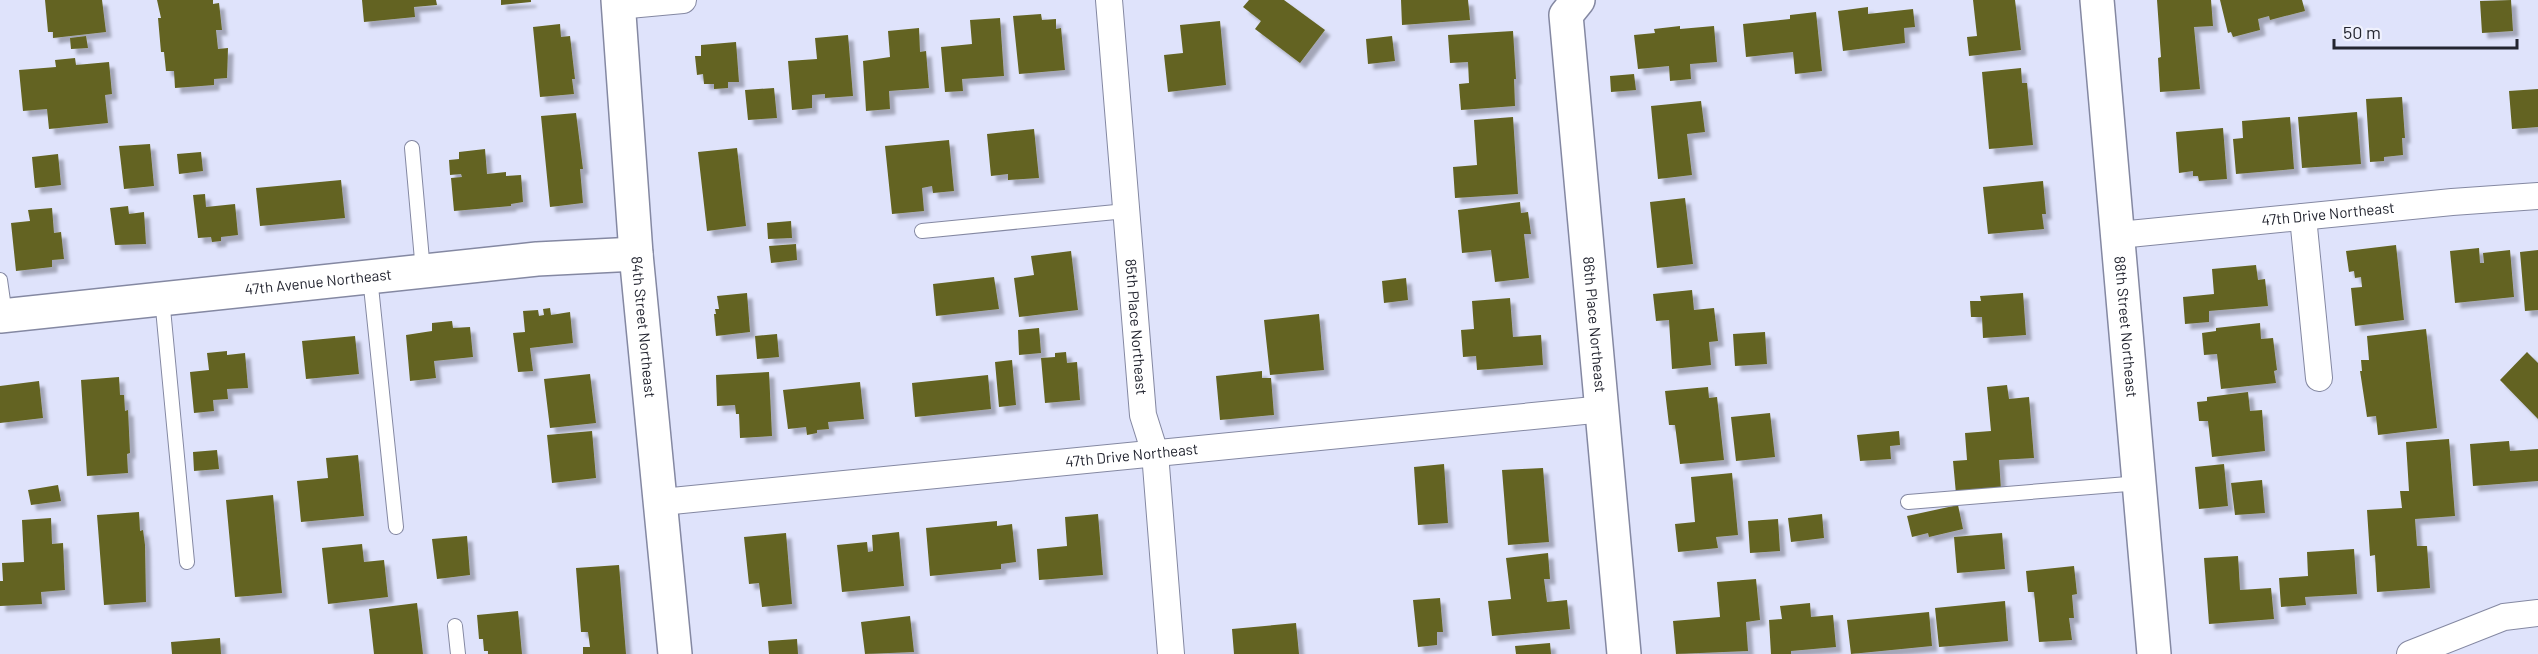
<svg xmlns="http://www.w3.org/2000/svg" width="2538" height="654" viewBox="0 0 2538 654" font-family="Barlow,sans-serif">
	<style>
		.building { fill: #636421; filter: url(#shadow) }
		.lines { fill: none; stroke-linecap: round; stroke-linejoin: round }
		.service-casing { stroke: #8488a2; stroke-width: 16 }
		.minor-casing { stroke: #8488a2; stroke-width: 28 }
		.tertiary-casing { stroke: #8488a2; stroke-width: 36 }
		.secondary-casing { stroke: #8488a2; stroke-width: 36 }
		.service { stroke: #fff; stroke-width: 14 }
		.minor { stroke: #fff; stroke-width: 26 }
		.tertiary { stroke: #fff; stroke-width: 33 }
		.secondary { stroke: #fff; stroke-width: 33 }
		.labels { text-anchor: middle; stroke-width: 6; stroke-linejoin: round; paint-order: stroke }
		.street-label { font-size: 15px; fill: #232530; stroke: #eff1fd }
	</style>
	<defs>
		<filter id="shadow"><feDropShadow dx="5.5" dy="5.5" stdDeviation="1.5" flood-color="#0004"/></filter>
	</defs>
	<rect width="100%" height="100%" fill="#dfe3fb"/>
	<path class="building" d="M45,0H102L106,32L53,38V32H48Z
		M157,0H213V4L219,3L222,30H216L218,49L228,48L227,78L214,79V85L175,88L174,71H166L164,52H161L158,18H161Z
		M362,0H436L437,5L414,7L415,17L364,22Z
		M501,0H531V2L501,5Z
		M1249,0H1284L1325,30L1300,63L1255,29L1261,21L1243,7Z
		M1401,0H1468L1470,20L1402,25Z
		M1973,0H2015L2021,50L1969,56L1967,37L1977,36Z
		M2157,0H2211L2213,26L2194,27L2200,89L2160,92L2158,58L2161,57Z
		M2220,0H2302L2305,11L2270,20L2269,16L2258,19L2260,30L2233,37L2231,32L2228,33Z
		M2511,0L2513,31L2482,33L2480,1Z
		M1868,7V14L1913,9L1915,27L1904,28L1905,43L1843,51L1838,11Z
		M1816,12L1822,71L1795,74L1793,52L1746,57L1743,24L1790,19V15Z
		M1041,14L1042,20L1056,19V29L1061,28L1065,70L1019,74L1013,16Z
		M1000,18L1004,76L962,79L963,91L945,92L941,47L972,44L970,20Z
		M1220,21L1226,85L1168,92L1164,55L1183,53L1180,25Z
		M560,24L561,37L570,36L575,79H572L574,94L540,97L533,27Z
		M1680,26V29L1714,26L1717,62L1690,64L1691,79L1670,81L1669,66L1638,69L1634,35L1655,33L1654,29Z
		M919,28L920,52L926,51L929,88L889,91L890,109L866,111L863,61L890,57L888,31Z
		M1513,31L1516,79H1514L1515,106L1461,110L1459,84L1469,83L1468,62L1450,63L1448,35Z
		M848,35L853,96L825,98V94L812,95V108L792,110L788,61L817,59L815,38Z
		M86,36L88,48L71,49L70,38Z
		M1392,36L1395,61L1368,64L1366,39Z
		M736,42L739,82H728V88L714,89V84H704L703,74L697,75L695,56H701V45Z
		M75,58L76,65L109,62L112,94L105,95L108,123L49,129L47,109L23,111L19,70L56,67L55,60Z
		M2021,68L2022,83H2027L2033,145L1989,149L1982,72Z
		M1634,74L1636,90L1611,92L1610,76Z
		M774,88L777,118L748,120L745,90Z
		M2538,89V127L2512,129L2509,91Z
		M2402,97L2405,138H2402L2403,155L2384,157V161L2370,162L2366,99Z
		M1701,101L1705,132L1687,134L1692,175L1658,179L1651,106Z
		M2357,112L2361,164L2302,168L2298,117Z
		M576,113L583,169H580L583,203L550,207L541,116Z
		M1513,117L1518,194L1455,198L1453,167L1477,165L1474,120Z
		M2290,117L2294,169L2236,174L2233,139L2243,138L2242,121Z
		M2223,128L2227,179L2199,181L2198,176H2193V171L2179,173L2176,132Z
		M1034,129L1039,178L1008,180V174L991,176L987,134Z
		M949,140L954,191L933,193L932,186L922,188L924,211L892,214L885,146Z
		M150,144L154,186L124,189L119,146Z
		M737,148L746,226L707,231L698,152Z
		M485,149L487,174L506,172V176L521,175L523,202L511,204V206L454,211L451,178L462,177L461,174L450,175L449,160L459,159V152Z
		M201,152L203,171L179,174L177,154Z
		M58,154L61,185L35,188L32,157Z
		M341,180L345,218L260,226L256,188Z
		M2043,181L2046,214H2042L2044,229L1988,234L1983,187Z
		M205,194L206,207L235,204L238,235L221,237V241L212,242L211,237L198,238L193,195Z
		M1685,198L1693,264L1657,268L1650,202Z
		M1520,202L1521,213L1528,212L1531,234H1524L1529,278L1495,282L1491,250L1462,253L1458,210Z
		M128,206L129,214L144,212L146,244L115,245L110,208Z
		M52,208L54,233L61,232L64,259L52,260V267L16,271L11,223L30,221L28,210Z
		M791,221L792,238L768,239L767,223Z
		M796,244L797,260L771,263L769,246Z
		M2396,245L2404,320L2355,326L2351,288L2362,287L2361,277L2355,278L2354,271L2349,272L2346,251Z
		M2479,248L2480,263H2484L2483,253L2510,250L2514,297L2455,303L2450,251Z
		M2538,250V310L2525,311L2520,252Z
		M1071,251L1078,310L1019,317L1014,278L1034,275L1031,256Z
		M2256,265L2258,280L2265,279L2268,306L2209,311V322L2185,324L2183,297L2214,294L2212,269Z
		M994,277L999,309L936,316L933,284Z
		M1406,278L1408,300L1384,303L1382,281Z
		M1692,290L1694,310L1714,308L1718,341L1709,342L1711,365L1672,369L1669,320L1656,321L1653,294Z
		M747,293L750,332L716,336L714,314H716L715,309H719L717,296Z
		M2023,293L2026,335L1983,338L1982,317H1971L1970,301H1981L1980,296Z
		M1510,298L1513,337L1541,335L1543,365L1477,370L1476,356L1463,357L1461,330L1474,329L1472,301Z
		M550,308L551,315L570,312L573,343L530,348L533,371L518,372L513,333L525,332L523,311L538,310L539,316L544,315L543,309Z
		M1319,314L1324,370L1270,375L1264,320Z
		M452,321L453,328L470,327L473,357L434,361L436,378L410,381L406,335L432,331V323Z
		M2260,323L2261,339L2273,338L2277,370L2274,371L2276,383L2221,389L2217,354L2204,355L2202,333L2216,331V328Z
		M1039,328L1041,353L1019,355L1018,330Z
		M2426,329L2437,428L2378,435L2376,416L2367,417L2360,371H2362L2361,360H2369L2367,336Z
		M1765,332L1767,364L1735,366L1733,334Z
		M777,334L779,357L757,359L755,336Z
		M355,336L359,374L306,379L302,341Z
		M227,351V355L245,353L248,388L227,389L228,399L213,400L214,411L194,413L190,372L209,370L207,353Z
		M1066,352L1067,363L1077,362L1080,400L1045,403L1041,358L1055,357V353Z
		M2527,352L2538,363V419L2500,380Z
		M1012,360L1016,405L999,407L995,362Z
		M1262,371V378H1271L1274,415L1220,420L1216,376Z
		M769,372L772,436L740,438L739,414H736L735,405L717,406L716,375Z
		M590,374L596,423L550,428L544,379Z
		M988,375L991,409L915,417L912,383Z
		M119,377L120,395H124L125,411L128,410L130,453L127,454L128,473L87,476L81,380Z
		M39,381L43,418L0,423V386Z
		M860,382L864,419L828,422L829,429L817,430V433L807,435L806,427L788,429L783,390Z
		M2007,385L2009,399L2029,397L2034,458L1999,460L2001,490L1956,494L1953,461L1967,460L1965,433L1991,431L1987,387Z
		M1708,387L1709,398L1717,397L1724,460L1680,464L1675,425H1669L1665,391Z
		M2248,392L2250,411L2262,410L2265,451L2212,457L2208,421H2199L2197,402L2207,401V397Z
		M1770,413L1775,457L1736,461L1731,417Z
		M592,431L596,478L552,483L547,435Z
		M1899,431L1900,445L1890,446L1891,459L1860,461L1857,435Z
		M2449,439L2455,516L2415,519L2417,546H2427L2430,588L2377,592L2375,555L2370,556L2367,510L2402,508L2400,491H2409L2406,442Z
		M2509,441L2510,451L2538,449V481L2473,486L2470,444Z
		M217,450L219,469L194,471L193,452Z
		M358,455L364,516L301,522L297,481L328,478L326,458Z
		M1444,464L1448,523L1418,525L1414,467Z
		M2224,464L2228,506L2199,509L2195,467Z
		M1543,468L1549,542L1508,545L1502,470Z
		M1732,473L1738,535L1716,537L1718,548L1678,552L1675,524L1695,522L1691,477Z
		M2262,480L2265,513L2235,515L2231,483Z
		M58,485L61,501L31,505L28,490Z
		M273,495L282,593L235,597L226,500Z
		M1958,505L1963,529L1929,537L1928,533L1912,537L1907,516Z
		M139,512L140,531L143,530L145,545L146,602L104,605L97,515Z
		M1098,514L1103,575L1039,580L1037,549L1067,546L1065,517Z
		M1822,514L1824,538L1791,542L1788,518Z
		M51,518L52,544L63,543L65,590L41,592L42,604L0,606V581H3L2,563L24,562L22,520Z
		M1778,519L1780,551L1750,553L1748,521Z
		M997,521V526L1012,524L1016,562L1001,564V569L930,576L926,528Z
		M899,532L904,586L842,592L837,545L867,542L868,552L873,551L872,535Z
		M786,533L792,604L762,607L759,583L749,584L744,537Z
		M2002,533L2005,569L1957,573L1954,537Z
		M467,536L470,575L437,579L432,539Z
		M362,544L364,562L384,560L388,597L328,604L322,548Z
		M2354,549L2357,594L2305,597L2306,605L2281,607L2279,578L2308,576L2307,552Z
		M1548,553L1550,579H1544L1547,602L1567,600L1570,629L1492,636L1488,601L1511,599L1506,558Z
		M2238,556L2240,590L2271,588L2274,619L2209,624L2204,558Z
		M619,565L626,654H583V647H590L588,632H581L576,568Z
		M2074,566L2077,594L2072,595L2074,618H2069L2072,640L2039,642L2034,592H2028L2026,571Z
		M1756,579L1760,620L1746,622L1748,651L1676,654L1673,621L1720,617L1717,582Z
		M1440,598L1443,632H1437V645L1418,647L1413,600Z
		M2005,601L2008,641L1939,647L1935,608Z
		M417,603L423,654H374L369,609Z
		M1810,603L1811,617L1833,615L1836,647L1791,651V654H1771L1769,620L1782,619L1780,606Z
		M518,611L522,654H488V651H484L483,639H479L477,615Z
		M1929,612L1932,646L1851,654L1847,620Z
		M910,616L914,652L865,654L861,622Z
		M1296,623L1299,654H1234L1232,629Z
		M220,638L221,654H172L171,642Z
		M797,639L798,654H769L768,641Z
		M1550,643L1551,654H1516L1515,646Z"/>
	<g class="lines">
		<g class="service-casing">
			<path id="service" d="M412,148L423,271
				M922,231L1126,211
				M370,277L396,527
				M0,280L5,315
				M162,298L187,562
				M1908,502L2140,483
				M455,626L458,654"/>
		</g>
		<g class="minor-casing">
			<g id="minor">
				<path id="s1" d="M1109,0L1143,415L1155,453L1171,654"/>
				<path d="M618,6L683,0"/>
				<path d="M2303,217L2319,378"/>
				<path id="s2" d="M2119,235L2452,202L2538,196"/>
				<path id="s3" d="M662,502L1604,409"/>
				<path d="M2410,654L2504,617L2538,613"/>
			</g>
		</g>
		<g class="tertiary-casing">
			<g id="tertiary">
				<path id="s4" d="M618,0L636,254L675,654"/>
				<path id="s5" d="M1578,0L1566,15L1624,654"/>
				<path id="s6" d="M0,316L537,259L636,254"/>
			</g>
		</g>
		<g class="secondary-casing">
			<g id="secondary">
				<path id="s7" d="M2097,0L2154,654"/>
			</g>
		</g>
		<use href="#service" class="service"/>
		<use href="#minor" class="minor"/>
		<use href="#tertiary" class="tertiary"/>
		<use href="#secondary" class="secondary"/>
	</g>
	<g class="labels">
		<g class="street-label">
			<text dy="5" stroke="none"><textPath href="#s2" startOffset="210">47th Drive Northeast</textPath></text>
			<text dy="5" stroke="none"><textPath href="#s6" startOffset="320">47th Avenue Northeast</textPath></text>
			<text dy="5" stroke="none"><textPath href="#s5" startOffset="330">86th Place Northeast</textPath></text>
			<text dy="5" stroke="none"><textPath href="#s4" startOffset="328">84th Street Northeast</textPath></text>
			<text dy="5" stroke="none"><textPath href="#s7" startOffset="328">88th Street Northeast</textPath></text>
			<text dy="5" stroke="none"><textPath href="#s1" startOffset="328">85th Place Northeast</textPath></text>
			<text dy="5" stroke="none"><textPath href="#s3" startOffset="472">47th Drive Northeast</textPath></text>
		</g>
	</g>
	<path d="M2334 39v9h183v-9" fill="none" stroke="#232530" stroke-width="3"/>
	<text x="2343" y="39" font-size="18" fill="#232530" stroke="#eff1fd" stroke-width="4.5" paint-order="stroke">50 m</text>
</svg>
